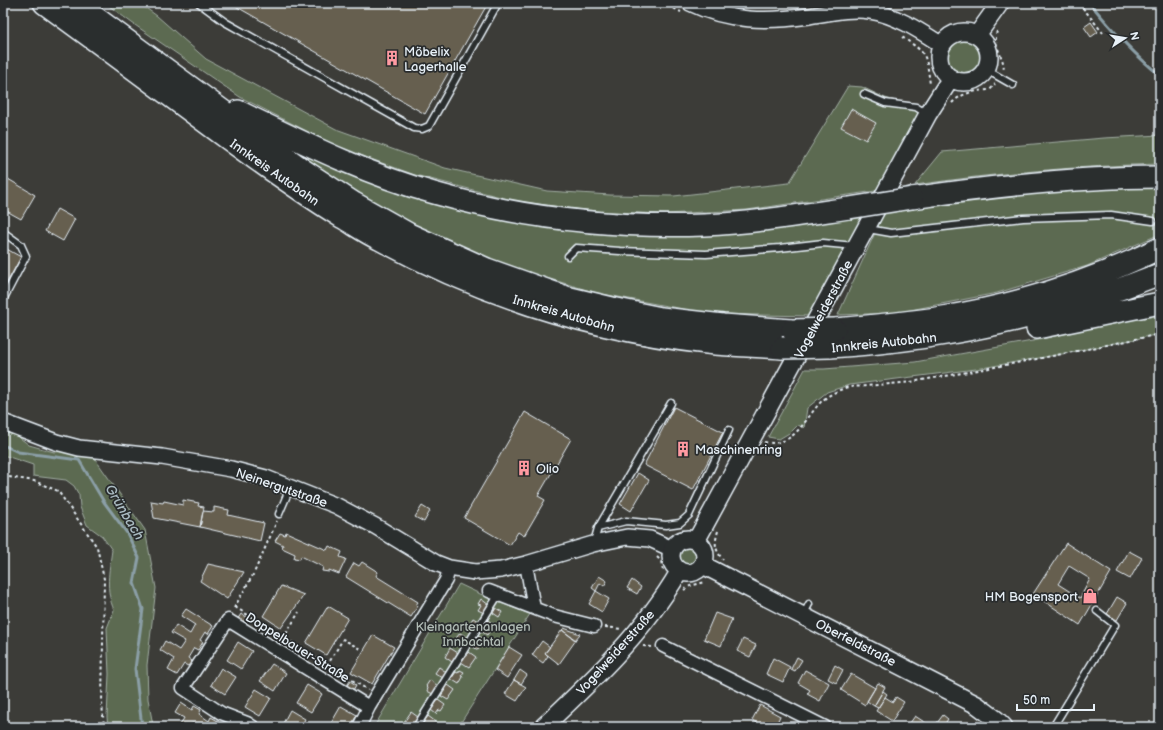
<svg xmlns="http://www.w3.org/2000/svg" width="1163" height="730" viewBox="0 0 1163 730" font-family="'Balsamiq Sans',sans-serif">
	<style>
		.green { fill: #5c6a51; stroke: #a2aea4 }
		.lines { fill: none; stroke-linecap: round; stroke-linejoin: round }
		.stream { stroke: #8b9fa7; stroke-width: 3 }
		.building { fill: #665e4f; stroke: #e8f1f8; fill-rule: evenodd }
		.service-casing { stroke: #e8f1f8; stroke-width: 9 }
		.minor-casing { stroke: #e8f1f8; stroke-width: 15 }
		.tertiary-casing { stroke: #e8f1f8; stroke-width: 18 }
		.secondary-casing { stroke: #e8f1f8; stroke-width: 20 }
		.motorway-casing { stroke: #e8f1f8; stroke-width: 24 }
		.path { stroke: #e8f1f8; stroke-width: 2; stroke-dasharray: 3 3; stroke-linecap: butt }
		.service { stroke: #2a2d2e; stroke-width: 6 }
		.minor { stroke: #2a2d2e; stroke-width: 12 }
		.tertiary { stroke: #2a2d2e; stroke-width: 15 }
		.secondary { stroke: #2a2d2e; stroke-width: 17 }
		.motorway { stroke: #2a2d2e; stroke-width: 21 }
		.motorway-bridge-casing { stroke: #e8f1f8; stroke-width: 24; stroke-linecap: butt }
		.motorway-bridge { stroke: #2a2d2e; stroke-width: 21 }
		.labels { text-anchor: middle; stroke-width: 3.5; stroke-linejoin: round; paint-order: stroke }
		.poi-label { font-size: 13px; fill: #e8f1f8; stroke: #2a2d2e; text-anchor: start }
		.street-label { font-size: 13px; fill: #e8f1f8; stroke: #2a2d2e }
		.park-label { font-size: 13px; fill: #b0bbb5; stroke: #2a2d2e }
		.water-label { font-size: 14px; font-style: italic; fill: #aabbc2; stroke: #2a2d2e }
	</style>
	<rect width="100%" height="100%" fill="#3c3c38"/>
	<filter id="ink" filterUnits="userSpaceOnUse"><feTurbulence type="fractalNoise" baseFrequency=".025" numOctaves="2"/><feDisplacementMap in="SourceGraphic" scale="8" xChannelSelector="R" yChannelSelector="G"/><feConvolveMatrix kernelMatrix="1 2 1 2 8 2 1 2 1" color-interpolation-filters="sRGB"/></filter>
	<g filter="url(#ink)">
		<path class="green" d="M105,3H139L157,16L206,59L336,129L445,168L547,191L610,195L674,196L789,183L848,86L862,87L885,98L926,109L882,190L747,210L664,214L590,211L516,201L415,175L338,147L240,97L132,23Z
			M945 57a18 18 0 1 1 36 0a18 18 0 1 1-36 0Z
			M1160,135V164C1078,166 996,173 915,185L942,152L1104,138Z
			M302,150L547,226L865,215L811,316L710,314L597,293L500,264L409,222L336,180L298,154Z
			M1109,187L1160,188V234L1087,266L997,293L895,313L838,315L884,213L1002,196Z
			M1160,314V334L1062,354L976,369L849,385L827,392L807,408L804,428L798,425L791,432L779,439L768,437L805,369H824L915,362L1038,340L1128,319Z
			M6,432L16,435L29,445L54,452L66,451L93,456L145,530L156,588L147,665L148,699L153,725L156,727H108L107,717L109,674L107,628L114,610C105,589 109,572 112,550L102,536L87,525L80,507L79,495L74,486L66,480L33,476V465L3,455V433Z
			M678 558a10 10 0 1 1 20 0a10 10 0 1 1-20 0Z
			M459,584L495,601L530,614L458,727H374Z"/>
		<g class="lines">
			<path class="stream" d="M1090,3C1111,29 1133,54 1160,75
				M3,445L18,452L79,460L104,502L127,533L139,558L134,583L143,609L135,669L142,727"/>
		</g>
		<path class="building" d="M230,3H488L425,114Z
			M1091,22L1098,32L1091,37L1084,27Z
			M851,109L876,123L866,140L841,127Z
			M3,176L35,195L21,219L3,209Z
			M57,209L75,219L63,241L45,231Z
			M3,247L21,257L3,290Z
			M674,407L723,432L693,490L644,465Z
			M525,412L571,439L538,496L545,500L524,536L518,532L510,545L464,518Z
			M638,473L649,480L631,511L620,504Z
			M183,500L199,503L198,506L204,507L200,527L154,518L151,501L163,503L164,501L183,505Z
			M422,506L430,511L424,522L415,517Z
			M214,507L229,510L228,515L264,523L260,541L200,527L203,511L214,512Z
			M286,532L327,550L329,546L342,552L340,557L346,559L339,574L329,570V572L322,571L323,567L301,556L300,559L294,558L295,554L282,548L283,545L275,541L280,533L285,535Z
			M1066,543L1111,572L1080,625L1033,594ZM1069,566L1090,579L1080,598L1058,584Z
			M1129,551L1142,558L1130,579L1117,572Z
			M362,562L378,572L376,576L418,602L416,605L418,606L411,617L346,577L354,563L359,566Z
			M208,564L244,572L227,599L200,581Z
			M599,576L607,581L604,586L600,583L596,591L592,588Z
			M632,580L641,587L637,594L627,588Z
			M281,586L304,595L281,628L263,616Z
			M596,591L609,599L602,612L589,604Z
			M1117,597L1127,603L1117,620L1107,614Z
			M481,599L489,605L484,613L478,610L481,605L478,604Z
			M328,606L348,618L326,655L306,643Z
			M496,608L502,612L499,617L493,613Z
			M186,609L213,626L208,634L205,632L200,640L203,642L198,650L194,648L188,658L192,661L188,666L184,664L177,675L168,670L174,659L160,650L165,641L179,650L185,641L171,633L176,625L190,634L195,625L181,616Z
			M715,613L732,619L721,646L704,639Z
			M241,614L247,617L243,624L237,620Z
			M473,618L478,621L473,629L468,626Z
			M488,620L496,626L493,631L491,629L487,635L481,631Z
			M564,628L580,634L575,640L562,630Z
			M562,630L576,640L559,664L545,653Z
			M460,633L468,638L462,646L454,641Z
			M373,635L394,647L372,684L351,672Z
			M479,636L487,641L483,646L481,645L478,650L472,646Z
			M743,639L756,645L750,657L737,651Z
			M542,641L550,647L545,653L548,656L543,663L532,655Z
			M238,642L252,651L241,669L227,660Z
			M509,647L522,655L507,678L495,670Z
			M450,648L458,653L452,662L445,657Z
			M469,652L476,657L469,667L461,662Z
			M797,657L802,660L795,671L791,669Z
			M773,658L790,667L783,682L766,674Z
			M272,664L286,673L275,691L260,681Z
			M835,665L843,670L836,683L828,679Z
			M439,667L446,672L443,678L435,673Z
			M221,668L236,677L225,694L211,685Z
			M460,670L464,672L461,676L463,677L459,684L451,679L456,672L458,673Z
			M520,670L527,675L521,684L514,680Z
			M805,670L829,683L820,701L807,694L810,690L798,683Z
			M851,674L875,688L865,705L841,690Z
			M430,680L438,686L433,694L427,691L428,688L426,686Z
			M514,680L526,687L517,701L505,694Z
			M350,681L356,685L352,692L346,687Z
			M878,683L885,687L874,706L867,701Z
			M307,685L322,694L311,712L296,703Z
			M448,685L455,690L448,700L441,696Z
			M256,689L271,698L260,716L245,707Z
			M883,691L887,694L878,708L874,706Z
			M885,697L893,702L896,697L904,702L892,721L876,711Z
			M438,700L445,705L441,711L439,710L436,714L431,710Z
			M181,703L192,710L194,706L201,710L199,714L209,721L211,717L218,721L216,725L220,727H198L192,723L190,727H179L184,718L175,713Z
			M760,705L780,716L775,727H765L752,720Z
			M341,706L357,715L350,727H333L330,725Z
			M290,710L305,719L301,727H281Z
			M411,712L418,717L412,727L404,722Z
			M943,715L948,719L943,727H934Z
			M428,716L436,722L433,727H422L421,726Z
			M915,716L932,727H907Z"/>
		<g class="lines">
			<g class="service-casing">
				<path id="service" d="M199,3L225,22L414,128L422,129L429,126L498,3
					M985,69L1013,85
					M864,94L885,103L916,107L927,114
					M868,227L874,230L891,233L1023,218L1111,215L1153,221
					M3,232L21,245L26,256L3,300
					M568,256L576,248L620,251L706,254L780,248L823,243L855,246
					M279,514L290,488
					M598,528L626,521L666,525L680,523L689,515L729,430
					M594,542L598,528L671,403
					M804,614L809,604
					M416,727L499,594
					M1053,727L1115,625L1097,611"/>
			</g>
			<g class="minor-casing">
				<path id="minor" d="M526,564L534,608
					M489,591L554,616L594,626
					M663,646L825,727
					M253,727L247,723L221,713L183,688L228,620L369,707
					M359,727L369,707L446,580L449,568"/>
			</g>
			<g class="tertiary-casing">
				<path id="tertiary" d="M690,3C729,22 767,22 809,16C829,13 850,8 870,11C896,15 920,31 942,45
					M3,422L56,442L79,448L162,457L231,469L266,478L337,506L375,526L436,563L449,568L475,572L501,570L526,564L593,544L627,537L650,539L672,549"/>
			</g>
			<g class="secondary-casing">
				<path id="secondary" d="M939 57a25 25 0 1 1 50 0a25 25 0 1 1-50 0Z
					M977,35L1000,3
					M671 556a17 17 0 1 1 34 0a17 17 0 1 1-34 0Z
					M696,541L928,114L951,78
					M703,565L977,705L997,720L1004,727
					M543,727C593,680 644,632 679,572"/>
			</g>
			<g class="motorway-casing">
				<path id="motorway" d="M44,3C100,44 157,86 212,127C255,159 298,190 343,218C355,225 366,233 379,239C482,295 591,330 707,343C732,346 757,346 782,348
					M76,3L302,169L354,203L409,234L487,269L566,297L612,308L661,318L723,325L792,330
					M238,111C302,142 365,174 434,193C521,218 614,228 704,225C753,223 801,215 849,208
					M912,198C994,186 1077,177 1160,177
					M1037,328L1160,303
					M835,329C869,326 903,323 937,318C1014,306 1090,282 1160,248
					M830,347C918,342 1001,327 1086,301C1111,293 1135,283 1160,274"/>
			</g>
			<path class="path" d="M663,3L681,12
				M1079,3L1103,33
				M997,31C992,46 1007,62 1003,70
				M902,37C928,54 926,55 930,84
				M952,103C961,93 977,90 990,90L995,84
				M764,442C793,448 803,422 819,404C826,396 835,392 845,388C851,386 859,387 866,386C883,384 900,384 917,381C998,367 1079,351 1160,334
				M3,476L34,481L58,491L97,547L104,579L102,703L104,727
				M718,531C714,545 715,549 723,560
				M657,557L661,561L663,571
				M684,590L690,586L705,582
				M235,607L368,690
				M234,608L254,573L277,521
				M605,627L622,629
				M283,639L299,612
				M643,646L652,647
				M327,666L343,639L360,649"/>
			<use href="#service" class="service"/>
			<use href="#minor" class="minor"/>
			<use href="#tertiary" class="tertiary"/>
			<use href="#secondary" class="secondary"/>
			<use href="#motorway" class="motorway"/>
			<g class="motorway-bridge-casing">
				<path id="motorway-bridge" d="M849,208L912,198
					M792,330L835,329
					M782,348L830,347"/>
			</g>
			<use href="#motorway-bridge" class="motorway-bridge"/>
		</g>
	</g>
	<defs>
		<g id="building-bare" transform="scale(1.2)"><path d="M-4-6H4V6H1V3H-1V6H-4ZM-2.5-4.3h1.7v1.8h-1.7ZM.8-4.3h1.7v1.8H.8ZM-2.5-1h1.7V.8h-1.7ZM.8-1h1.7V.8H.8Z" fill="#ff9aa2" stroke="#2a2d2e" stroke-width="2.5" paint-order="stroke"/></g>
		<g id="shop-bare" transform="scale(1.2)"><path d="M-5-2.5h2.3a2.7 3.5 0 0 1 5.4 0H5L5.5 6h-11ZM-1.5-2.5h3a1.5 2.3 0 0 0-3 0Z" fill="#ff9aa2" stroke="#2a2d2e" stroke-width="2.5" paint-order="stroke"/></g>
	</defs>
	<g fill-rule="evenodd">
		<use href="#building-bare" x="392" y="58"/>
		<use href="#building-bare" x="683" y="449"/>
		<use href="#building-bare" x="524" y="468"/>
		<use href="#shop-bare" x="1090" y="596"/>
	</g>
	<g class="labels">
		<g class="poi-label">
			<text x="404" y="56">Möbelix<tspan x="404" dy="15">Lagerhalle</tspan></text>
			<text x="695" y="454">Maschinenring</text>
			<text x="536" y="473">Olio</text>
			<text x="1078" y="601" text-anchor="end">HM Bogensport</text>
		</g>
		<g class="street-label">
			<text transform="translate(275 172) rotate(35)" y="5">Innkreis Autobahn</text>
			<text transform="translate(823 309) rotate(-62)" y="5">Vogelweiderstraße</text>
			<text transform="translate(564 313) rotate(16)" y="5">Innkreis Autobahn</text>
			<text transform="translate(884 342) rotate(-6)" y="5">Innkreis Autobahn</text>
			<text transform="translate(282 487) rotate(19)" y="5">Neinergutstraße</text>
			<text transform="translate(856 642) rotate(27)" y="5">Oberfeldstraße</text>
			<text transform="translate(298 647) rotate(32)" y="5">Doppelbauer-Straße</text>
			<text transform="translate(615 652) rotate(-48)" y="5">Vogelweiderstraße</text>
		</g>
		<g class="park-label">
			<text x="473" y="631">Kleingartenanlagen<tspan x="473" dy="15">Innbachtal</tspan></text>
		</g>
		<g class="water-label">
			<text transform="translate(125 512) rotate(59)" y="5">Grünbach</text>
		</g>
	</g>
	<rect width="1163" height="730" fill="none" stroke="#2a2d2e" stroke-width="16"/>
	<rect x="8" y="8" width="1147" height="714" fill="none" stroke="#e8f1f8" stroke-width="1.5" filter="url(#ink)"/>
	<g transform="translate(1125 38) rotate(78)" stroke="#2a2d2e" stroke-width="3" paint-order="stroke">
	<path d="M0-3L7 15L0 10L-7 15Z" fill="#e8f1f8"/>
	<text y="-6" font-size="11" font-weight="bold" text-anchor="middle" fill="#e8f1f8">N</text>
	</g>
	<path d="M1017 704v6h77v-6" fill="none" stroke="#e8f1f8" stroke-width="2"/>
	<text x="1023" y="704" font-size="12" fill="#e8f1f8" stroke="#2a2d2e" stroke-width="3" paint-order="stroke">50 m</text>
</svg>
